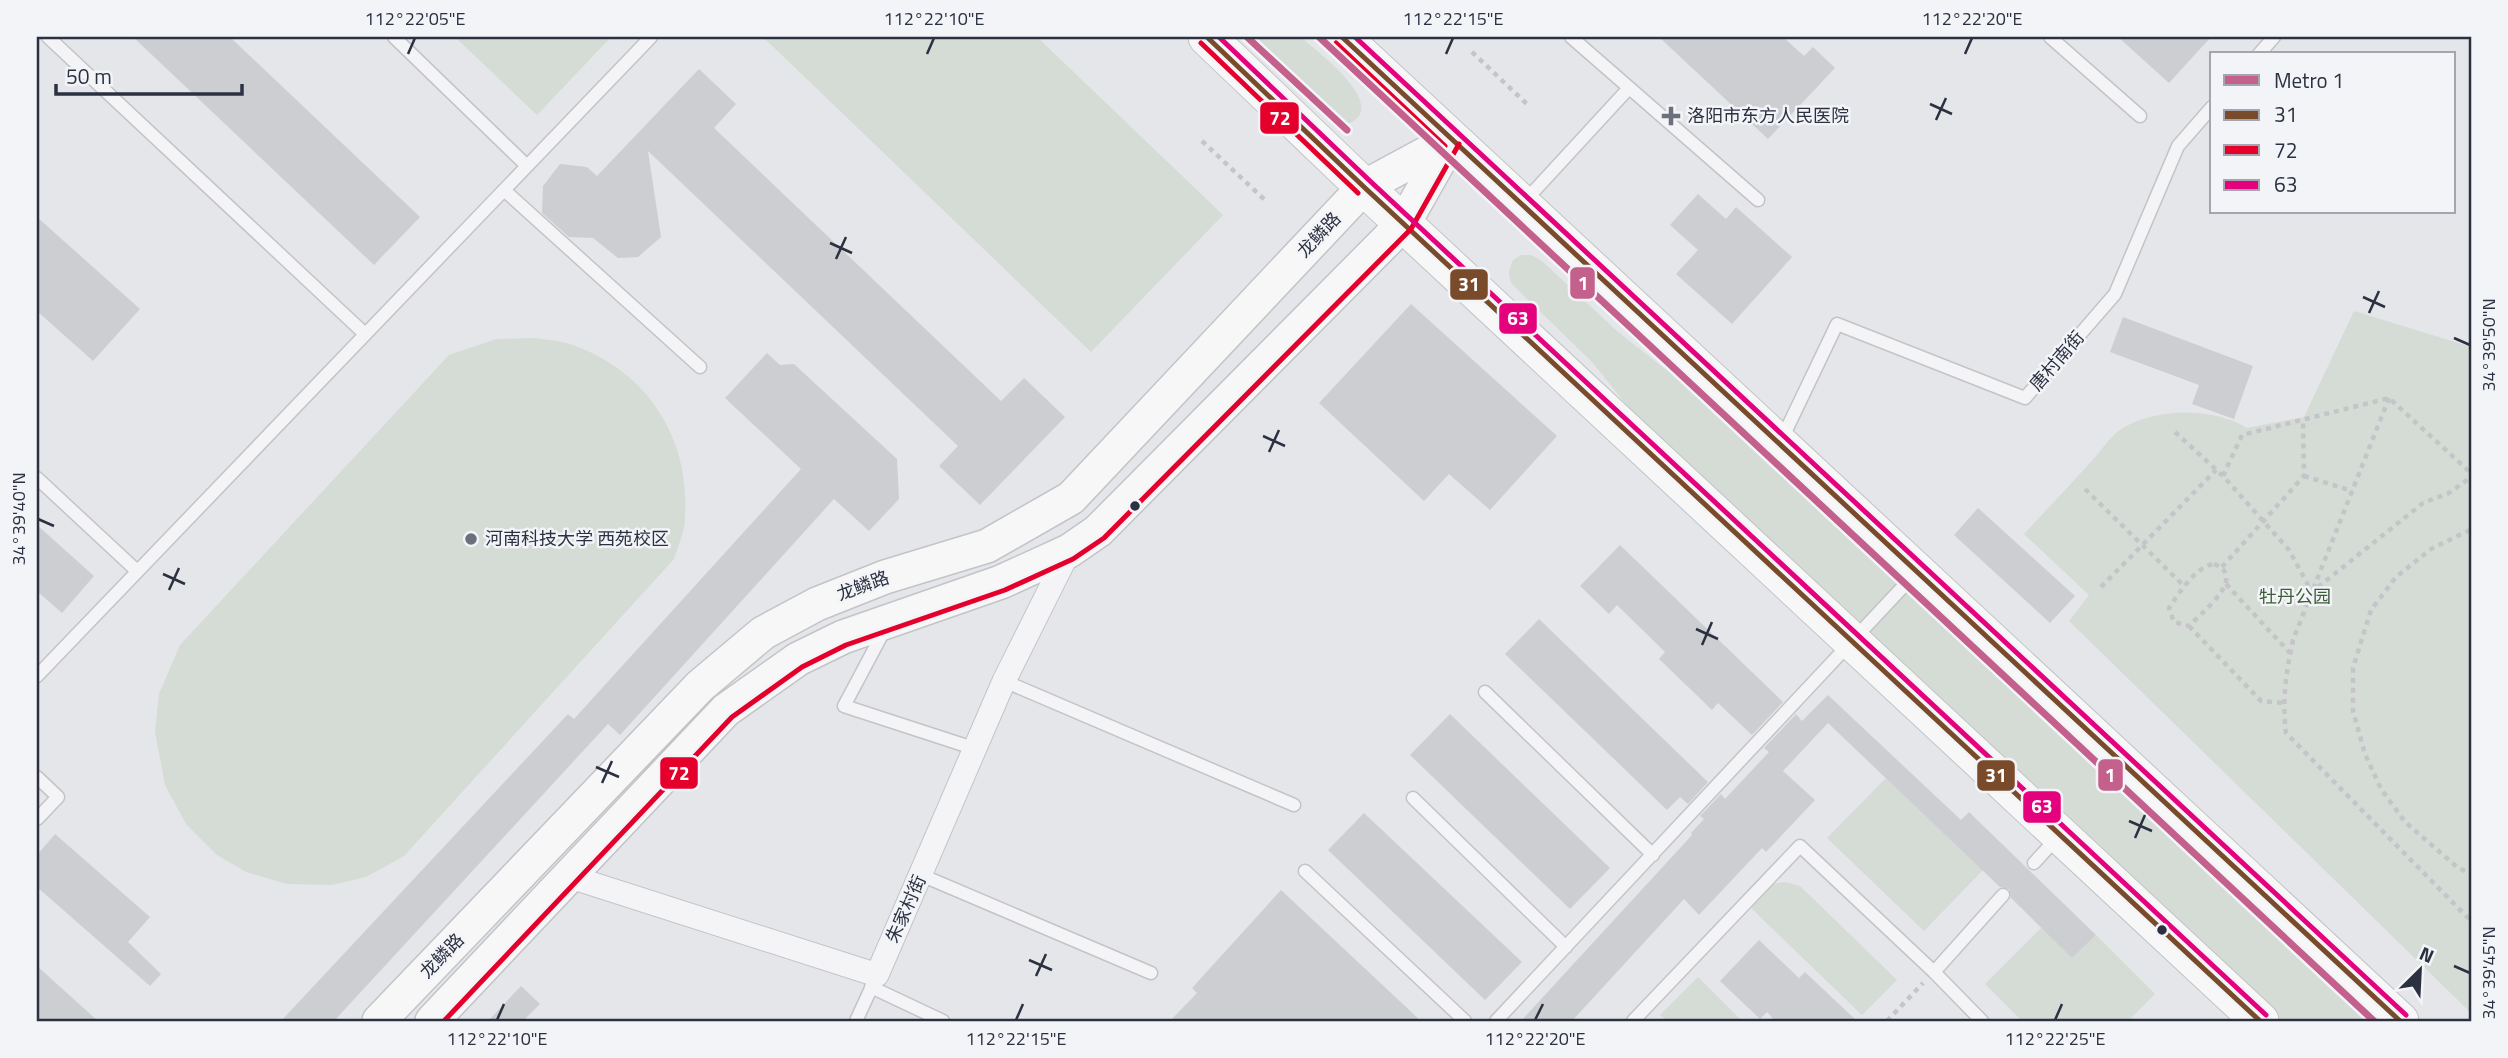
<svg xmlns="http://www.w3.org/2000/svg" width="2508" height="1058" viewBox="0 0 2508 1058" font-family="'Titillium Web','Noto Sans SC',sans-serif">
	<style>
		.green { fill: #d4dcd5 }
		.building { fill: #cdced1 }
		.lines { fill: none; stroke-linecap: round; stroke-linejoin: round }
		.service-casing { stroke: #c2c4c7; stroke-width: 15 }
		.minor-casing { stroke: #c2c4c7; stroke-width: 25 }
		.secondary-casing { stroke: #c2c4c7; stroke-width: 36 }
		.primary-casing { stroke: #c1c3c6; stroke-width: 39 }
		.path { stroke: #c4c4c9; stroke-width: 4.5; stroke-dasharray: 5 5; stroke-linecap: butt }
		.service { stroke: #f4f4f6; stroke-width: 12 }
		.minor { stroke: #f4f4f6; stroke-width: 23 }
		.secondary { stroke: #f7f7f8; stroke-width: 33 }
		.primary { stroke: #f7f7f8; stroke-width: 37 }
		.bus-1-casing { stroke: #f3f4f8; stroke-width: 10 }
		.bus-2-casing { stroke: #f3f4f8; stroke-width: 10 }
		.bus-3-casing { stroke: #f3f4f8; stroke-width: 10 }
		.bus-1 { stroke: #7a4b2a; stroke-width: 5 }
		.bus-2 { stroke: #e4002b; stroke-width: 5 }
		.bus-3 { stroke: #e5007d; stroke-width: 5 }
		.metro-1-casing { stroke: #f3f4f8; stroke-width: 12 }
		.metro-1 { stroke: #c4608c; stroke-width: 7 }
		.ticks { fill: none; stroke: #2c3141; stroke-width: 2.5 }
		.poi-dot { fill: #6c707c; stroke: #f3f4f8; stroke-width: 2.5 }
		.bus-dot { fill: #2c3141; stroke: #f3f4f8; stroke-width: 2.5 }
		.labels { text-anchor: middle; stroke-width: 5; stroke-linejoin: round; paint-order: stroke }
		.poi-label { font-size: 18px; fill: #2c3141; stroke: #f3f4f8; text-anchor: start }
		.street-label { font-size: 18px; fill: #2c3141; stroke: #f3f4f8 }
		.park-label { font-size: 18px; fill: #3d5c3a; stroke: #f3f4f8 }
		.line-badge { stroke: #f3f4f8; stroke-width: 2.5 }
		.badge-label { font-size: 19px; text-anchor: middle; font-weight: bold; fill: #fff }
		.neatline { fill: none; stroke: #2c3141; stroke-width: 2.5 }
		.ticks-label { font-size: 18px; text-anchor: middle; fill: #2c3141 }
	</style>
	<rect width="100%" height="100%" fill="#e4e6e9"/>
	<path class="green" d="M455,37H611L537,115Z
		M763,37H1037L1223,215L1091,352Z
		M1239,37H1301C1317,52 1389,104 1350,123H1332Z
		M1521,255H1531L1542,261L1618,332L1720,412L2378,1021H2278L1633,413L1593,363L1512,284C1507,275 1509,269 1513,260Z
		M2354,311L2471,347V1013L2069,621L2089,595L2024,534C2048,508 2073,482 2097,455C2104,447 2113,433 2123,428C2158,408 2212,407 2247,428L2304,417Z
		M535,338C549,340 565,341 578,347C650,375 690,440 685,517C685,531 678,546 674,559L404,856L366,877L332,885L287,884L246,872L217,855L186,824L165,785L155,732L159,694L180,645L449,355L496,339Z
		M1886,778L1983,870L1924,931L1827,838Z
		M1785,882L1800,886L1897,980L1862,1015L1752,909C1758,890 1765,885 1785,882Z
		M2042,927L2072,958L2096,935L2155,994L2128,1021H2022L1985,984Z
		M1698,977L1742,1021H1667L1660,1015Z"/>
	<path class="building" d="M133,37H230L420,217L374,265Z
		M1659,37H1783L1804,56L1813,47L1835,68L1768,139Z
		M2118,37H2211L2169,83Z
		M699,69L736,104L714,128L1001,401L1024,378L1065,417L980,505L939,466L958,446L648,151L661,237L638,257L618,258L593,238L569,237L542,213L543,186L560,164L587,167L597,176Z
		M1698,194L1726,219L1736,207L1792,257L1732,324L1676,274L1698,250L1670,225Z
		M37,217L140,309L93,361L37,311Z
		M1411,304L1557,436L1490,510L1449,474L1424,501L1319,403Z
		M2123,317L2253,366L2234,419L2192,404L2199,385L2110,352Z
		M767,353L780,365L794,364L897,459L899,499L869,531L834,499L620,735L608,724L334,1021H281L568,714L574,719L801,469L725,398Z
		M1978,508L2075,596L2050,623L1954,535Z
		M37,525L94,576L62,613L37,591Z
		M1620,545L1783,702L1752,735L1718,703L1712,710L1659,659L1665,652L1617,605L1609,614L1580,586Z
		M1539,619L1708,782L1688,804L1680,797L1667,810L1505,654Z
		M1828,695L1961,820L1969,812L2096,935L2072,958L2011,898L2009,889L2000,887L1828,723L1783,771L1815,800L1766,852L1762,848L1699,915L1684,899L1572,1021H1521L1692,835L1691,833L1704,819L1700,816L1721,794L1725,799L1769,752L1764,748L1796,714L1802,721Z
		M1450,714L1610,868L1570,909L1410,755Z
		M1364,813L1522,962L1485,1000L1328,850Z
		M55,834L150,917L128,942L161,974L150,986L37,887V855Z
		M1281,890L1421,1021H1170L1197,993L1192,988Z
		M1759,940L1799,978L1805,972L1857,1021H1775L1767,1012L1760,1019L1720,981Z
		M37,966L98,1021H37Z
		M521,986L540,1004L523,1021H488Z"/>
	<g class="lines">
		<g class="service-casing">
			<path id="service" d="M48,37L365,334
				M394,37L527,166
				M1571,37L1758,200
				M2050,37L2140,116
				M2259,54L2274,37
				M504,190L700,367
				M1524,202L1629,88
				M1781,441L1837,324L2025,398L2115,294L2178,146L2212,107
				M37,478L137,571
				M885,629L844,706L976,749
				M37,676L651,37
				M1004,681L1294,805
				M1485,692L1653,855
				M37,777L58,797L37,819
				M1413,798L1566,947
				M2034,863L2057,838
				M1305,871L1465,1021
				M921,875L1151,973
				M1934,972L2003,895
				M871,987L943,1021
				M856,1021L874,982
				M1496,1021L1914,575
				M1633,1021L1800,846L1934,972L1982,1021"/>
		</g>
		<g class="minor-casing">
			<path id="minor" d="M571,877L877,975L1004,681L1069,551"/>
		</g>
		<g class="secondary-casing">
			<path id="secondary" d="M379,1021L700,686L763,633L817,604L885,577L987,546L1071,498L1364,187L1451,140
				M432,1021L726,710L798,659L843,637L1001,582L1069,551L1098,531L1404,223L1451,140"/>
		</g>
		<g class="primary-casing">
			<path id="primary" d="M1207,37L1364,187L2260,1021
				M1342,37L2400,1021"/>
		</g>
		<path class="path" d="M1472,52L1529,106
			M1202,141L1267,202
			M2389,398L2293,640C2286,672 2282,701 2286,733L2471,921
			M2175,432L2223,476L2289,550L2312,592L2423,503L2449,493L2471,477
			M2223,476L2242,435L2389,398L2471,473
			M2304,476L2352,491
			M2085,489L2185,587
			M2470,530L2431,549L2396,577L2371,610L2353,668V711L2365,754L2381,789L2405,822L2457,867L2471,874
			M2214,564C2248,577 2202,612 2189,626L2174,622L2169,608C2178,594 2196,566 2214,564Z
			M2222,567L2304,476L2303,419
			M2226,584L2290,653
			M2101,587L2216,470
			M2189,626L2261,701L2284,703
			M1887,1021L1923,983"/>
		<use href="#service" class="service"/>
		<use href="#minor" class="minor"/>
		<use href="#secondary" class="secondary"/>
		<use href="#primary" class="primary"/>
		<g class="bus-1-casing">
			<path id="bus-1" d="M1207,37L1364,187L2260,1021
				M1342,37L2400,1021"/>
		</g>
		<g class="bus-2-casing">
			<path id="bus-2" d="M1201,43L1358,193
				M1336,43L1445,146
				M444,1021L732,717L802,667L846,645L1005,590L1073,559L1104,538L1411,229L1459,144"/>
		</g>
		<g class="bus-3-casing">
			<path id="bus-3" d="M1219,37L1370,181L2266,1015
				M1355,37L2406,1015"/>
		</g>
		<use href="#bus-1" class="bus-1"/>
		<use href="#bus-2" class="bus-2"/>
		<use href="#bus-3" class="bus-3"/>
		<g class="metro-1-casing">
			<path id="metro-1" d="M1247,37L1347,130
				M1319,37L2374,1021"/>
		</g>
		<use href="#metro-1" class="metro-1"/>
	</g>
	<path class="ticks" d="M408,54L415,38M927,54L934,38M1446,54L1453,38M1965,54L1972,38M1930,104L1952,114M1936,120L1946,98M830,243L852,253M836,259L846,237M2363,297L2385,307M2369,313L2379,291M2454,338L2470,345M1263,436L1285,446M1269,452L1279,430M38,519L54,526M163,574L185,584M169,590L179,568M1696,629L1718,639M1702,645L1712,622M596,767L619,777M602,783L612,761M2129,821L2152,831M2135,838L2145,815M1029,960L1052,970M2454,966L2470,973M1036,976L1046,954M497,1020L504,1004M1016,1020L1023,1004M1535,1020L1543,1004M2055,1020L2062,1004"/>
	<g class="poi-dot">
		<path d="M1667.5 105.5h7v7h7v7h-7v7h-7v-7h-7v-7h7z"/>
		<circle cx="471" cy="539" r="7"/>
	</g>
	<g class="bus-dot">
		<circle cx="1135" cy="506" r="6"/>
		<circle cx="2162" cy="930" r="6"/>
	</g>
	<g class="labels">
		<g class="poi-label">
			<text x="1687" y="122">洛阳市东方人民医院</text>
			<text x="485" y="545">河南科技大学 西苑校区</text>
		</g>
		<g class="street-label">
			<text transform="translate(1319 235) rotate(-47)" y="6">龙鳞路</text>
			<text transform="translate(2057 361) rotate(-49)" y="6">唐村南街</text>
			<text transform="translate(863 586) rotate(-20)" y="6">龙鳞路</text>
			<text transform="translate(906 909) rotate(-66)" y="6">朱家村街</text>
			<text transform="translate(442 956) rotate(-46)" y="6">龙鳞路</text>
		</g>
		<g class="park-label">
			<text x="2295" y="603">牡丹公园</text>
		</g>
	</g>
	<g class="line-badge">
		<rect x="1259" y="101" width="41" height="34" rx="7" fill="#e4002b"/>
		<rect x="1569" y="266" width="27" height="34" rx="7" fill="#c4608c"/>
		<rect x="1449" y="268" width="40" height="33" rx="7" fill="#7a4b2a"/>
		<rect x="1498" y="302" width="40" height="33" rx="7" fill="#e5007d"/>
		<rect x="659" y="756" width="40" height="34" rx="7" fill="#e4002b"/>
		<rect x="2097" y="758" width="27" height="34" rx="7" fill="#c4608c"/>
		<rect x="1976" y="759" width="40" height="33" rx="7" fill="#7a4b2a"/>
		<rect x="2022" y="790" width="40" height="34" rx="7" fill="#e5007d"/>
	</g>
	<g class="badge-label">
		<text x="1280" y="125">72</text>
		<text x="1583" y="290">1</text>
		<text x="1469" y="291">31</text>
		<text x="1518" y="325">63</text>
		<text x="679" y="780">72</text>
		<text x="2110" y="782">1</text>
		<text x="1996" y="782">31</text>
		<text x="2042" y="813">63</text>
	</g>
	<rect width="2508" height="1058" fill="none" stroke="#f3f4f8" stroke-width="77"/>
	<rect x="2210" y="52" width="245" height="161" fill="#f3f4f8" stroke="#a3a6af" stroke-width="2"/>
	<rect x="2224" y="75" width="35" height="10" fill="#c4608c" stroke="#a3a6af" stroke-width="2"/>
	<text x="2274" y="88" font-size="21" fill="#2c3141">Metro 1</text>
	<rect x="2224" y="110" width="35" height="10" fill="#7a4b2a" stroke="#a3a6af" stroke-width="2"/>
	<text x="2274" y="122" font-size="21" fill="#2c3141">31</text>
	<rect x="2224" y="145" width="35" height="10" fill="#e4002b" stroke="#a3a6af" stroke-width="2"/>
	<text x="2274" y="158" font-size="21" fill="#2c3141">72</text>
	<rect x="2224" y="180" width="35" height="10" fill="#e5007d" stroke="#a3a6af" stroke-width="2"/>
	<text x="2274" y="192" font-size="21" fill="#2c3141">63</text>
	<g transform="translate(2420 970) rotate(24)" stroke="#f3f4f8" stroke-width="5" paint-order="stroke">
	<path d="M0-5L12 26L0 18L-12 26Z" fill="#2c3141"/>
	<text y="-10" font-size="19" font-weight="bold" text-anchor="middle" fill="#2c3141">N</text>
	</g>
	<path d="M56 84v10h186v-10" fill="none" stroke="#2c3141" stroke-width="3.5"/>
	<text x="66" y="84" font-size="21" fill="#2c3141" stroke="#f3f4f8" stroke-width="5" paint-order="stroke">50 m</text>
	<rect x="38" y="38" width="2432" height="982" class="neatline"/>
	<g class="ticks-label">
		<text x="415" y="25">112°22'05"E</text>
		<text x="934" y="25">112°22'10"E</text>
		<text x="1453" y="25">112°22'15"E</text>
		<text x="1972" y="25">112°22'20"E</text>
		<text transform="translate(2489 345) rotate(-90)" y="6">34°39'50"N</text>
		<text transform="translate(19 519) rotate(-90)" y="6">34°39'40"N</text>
		<text transform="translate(2489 973) rotate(-90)" y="6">34°39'45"N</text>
		<text x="497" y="1045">112°22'10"E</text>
		<text x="1016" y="1045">112°22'15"E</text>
		<text x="1535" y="1045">112°22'20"E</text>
		<text x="2055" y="1045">112°22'25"E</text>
	</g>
</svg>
